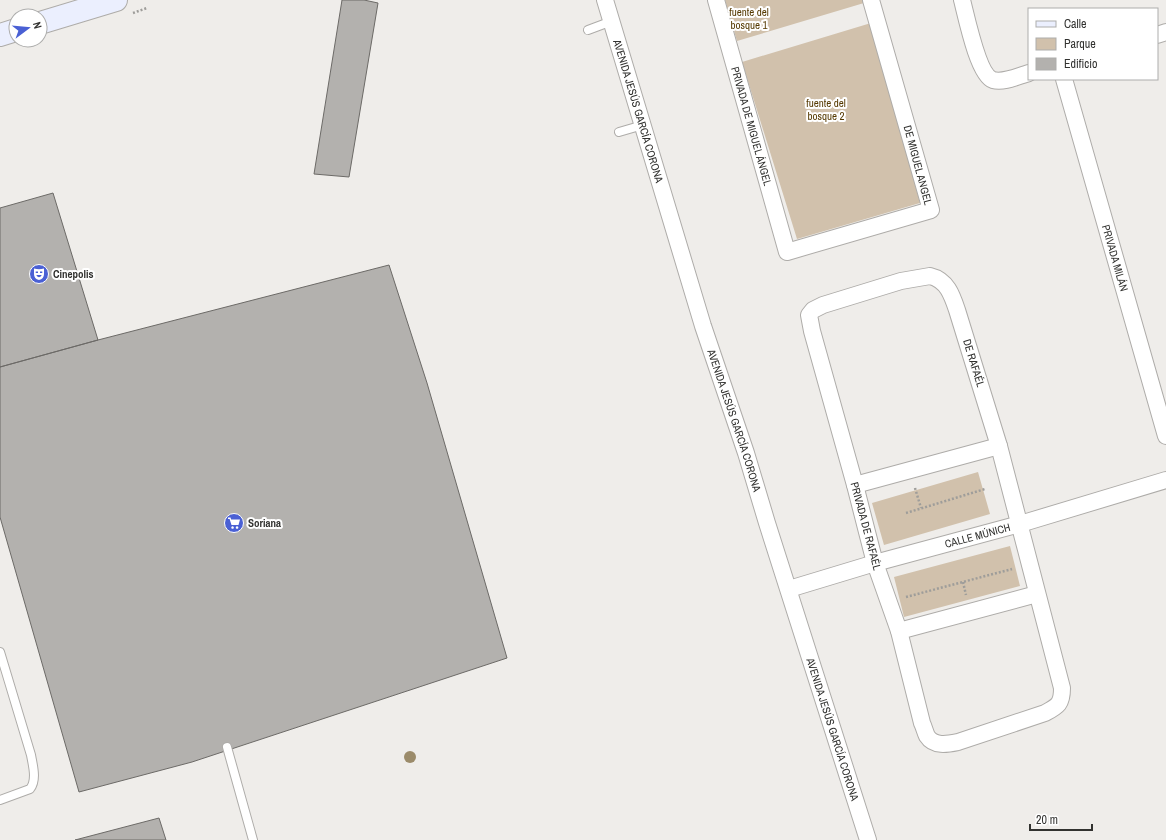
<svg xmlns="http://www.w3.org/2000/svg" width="1166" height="840" viewBox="0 0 1166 840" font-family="'Archivo Narrow',sans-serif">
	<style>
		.green { fill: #d1c1ac }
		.building { fill: #b3b1ae; stroke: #6c6a67 }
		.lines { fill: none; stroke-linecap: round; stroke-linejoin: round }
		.service-casing { stroke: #aeaca9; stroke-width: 10 }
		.minor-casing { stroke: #aeaca9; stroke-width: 18 }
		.secondary-casing { stroke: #aeaca9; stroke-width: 24 }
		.path { stroke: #9e9d9a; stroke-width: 2.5; stroke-dasharray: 2 2; stroke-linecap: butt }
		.service { stroke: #fff; stroke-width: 8 }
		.minor { stroke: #fff; stroke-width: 16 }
		.secondary { stroke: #ebeffe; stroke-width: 22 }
		.tree { fill: #9b8b6a }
		.labels { text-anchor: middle; stroke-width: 4; stroke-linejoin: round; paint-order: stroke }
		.park-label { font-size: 11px; fill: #563a02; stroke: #fff }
		.street-label { font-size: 11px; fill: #323230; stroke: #fff }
		.poi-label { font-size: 11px; font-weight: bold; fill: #323230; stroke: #fff; text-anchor: start }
	</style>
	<rect width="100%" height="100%" fill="#efedea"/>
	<path class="green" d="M725,0H863L864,3L737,41Z
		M871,23L920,203L797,239L742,62Z
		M978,472L990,514L884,545L872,503Z
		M1010,546L1020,586L904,617L894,577Z"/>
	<path class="building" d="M342,0H364L378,3L349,177L314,174Z
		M53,193L98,340L0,367V208Z
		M389,265L427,383L507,658L192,762L79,792L0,517V367L98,340Z
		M159,818L166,840H75Z"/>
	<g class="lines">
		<g class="service-casing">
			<path id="service" d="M588,30L612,21
				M619,132L643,125
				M0,652L31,755C33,766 37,780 30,789L0,800
				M227,747L253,840"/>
		</g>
		<g class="minor-casing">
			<g id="minor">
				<path id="s1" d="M605,0L703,326L746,453L767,523L868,840"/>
				<path id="s2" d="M716,0L787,252L931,210L871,0"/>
				<path d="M962,0C966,15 978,75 993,80C1004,83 1018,76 1029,73"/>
				<path d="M1157,35L1166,32"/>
				<path id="s3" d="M1064,79L1166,436"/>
				<path d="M930,276C947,280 952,295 957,310L999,446L1062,688C1062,704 1058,706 1045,713L958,742C948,744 934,747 927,736C925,732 924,727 922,723L899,631L875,563L867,532L855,485L812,331L809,315L813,310L823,305L901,281Z"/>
				<path d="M855,485L999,446"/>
				<path id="s4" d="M789,589L875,563L1020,524L1166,480"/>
				<path d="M899,631L1037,594"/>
			</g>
		</g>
		<g class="secondary-casing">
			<path id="secondary" d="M40,23L116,0
				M0,35L16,30"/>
		</g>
		<path class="path" d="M133,13L147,8
			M915,488L921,508
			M906,513L985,489
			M963,582L966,595
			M906,597L1012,569"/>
		<use href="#service" class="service"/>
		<use href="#minor" class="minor"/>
		<use href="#secondary" class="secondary"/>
	</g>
	<circle class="tree" cx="410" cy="757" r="6"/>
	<defs>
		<g id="theatre-disc" transform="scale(1)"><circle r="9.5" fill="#4a60d4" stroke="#fff"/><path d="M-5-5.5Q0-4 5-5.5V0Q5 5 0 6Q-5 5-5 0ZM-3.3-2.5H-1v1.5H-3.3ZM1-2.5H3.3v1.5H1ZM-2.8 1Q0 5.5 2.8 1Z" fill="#fff"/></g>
		<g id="supermarket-disc" transform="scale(1)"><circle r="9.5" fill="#4a60d4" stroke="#fff"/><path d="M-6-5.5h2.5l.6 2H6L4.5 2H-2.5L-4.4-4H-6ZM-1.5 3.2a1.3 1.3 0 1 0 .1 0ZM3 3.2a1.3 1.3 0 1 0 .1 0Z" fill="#fff"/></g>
	</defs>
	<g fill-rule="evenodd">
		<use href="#theatre-disc" x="39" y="274"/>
		<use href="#supermarket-disc" x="234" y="523"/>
	</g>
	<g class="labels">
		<g class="park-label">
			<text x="749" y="16">fuente del<tspan x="749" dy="13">bosque 1</tspan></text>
			<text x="826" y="107">fuente del<tspan x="826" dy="13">bosque 2</tspan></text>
		</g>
		<g class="street-label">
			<text dy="4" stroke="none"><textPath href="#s1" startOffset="116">AVENIDA JESÚS GARCÍA CORONA</textPath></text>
			<text dy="4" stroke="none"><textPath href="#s2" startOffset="131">PRIVADA DE MIGUEL ÁNGEL</textPath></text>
			<text transform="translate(918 165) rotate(75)" y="4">DE MIGUEL ANGEL</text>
			<text dy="4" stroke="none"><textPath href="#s3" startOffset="186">PRIVADA MILÁN</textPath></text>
			<text transform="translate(974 363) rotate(73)" y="4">DE RAFAÉL</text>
			<text dy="4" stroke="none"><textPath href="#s1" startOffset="440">AVENIDA JESÚS GARCÍA CORONA</textPath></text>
			<text transform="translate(866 526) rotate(75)" y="4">PRIVADA DE RAFAÉL</text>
			<text dy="4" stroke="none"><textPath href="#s4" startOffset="196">CALLE MÚNICH</textPath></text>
			<text dy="4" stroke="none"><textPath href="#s1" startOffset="764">AVENIDA JESÚS GARCÍA CORONA</textPath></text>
		</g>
		<g class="poi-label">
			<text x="53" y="278">Cinepolis</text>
			<text x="248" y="527">Soriana</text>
		</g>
	</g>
	<rect x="1028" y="8" width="130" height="72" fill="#ffffff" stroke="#adadac"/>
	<rect x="1036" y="21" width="20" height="6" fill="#ebeffe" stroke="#adadac"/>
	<text x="1064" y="28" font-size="12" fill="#323230">Calle</text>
	<rect x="1036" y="38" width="20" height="12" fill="#d1c1ac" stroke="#adadac"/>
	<text x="1064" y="48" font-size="12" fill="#323230">Parque</text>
	<rect x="1036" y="58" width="20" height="12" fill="#b3b1ae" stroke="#adadac"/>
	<text x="1064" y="68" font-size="12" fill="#323230">Edificio</text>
	<g transform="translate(28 28) rotate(74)"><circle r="19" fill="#ffffff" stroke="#adadac"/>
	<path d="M0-3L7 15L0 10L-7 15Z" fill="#4a60d4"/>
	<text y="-6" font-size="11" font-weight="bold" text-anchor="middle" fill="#323230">N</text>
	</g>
	<path d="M1030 824v6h62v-6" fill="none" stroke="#323230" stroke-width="2"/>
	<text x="1036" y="824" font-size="12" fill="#323230" stroke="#ffffff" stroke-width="3" paint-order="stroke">20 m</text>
</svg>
